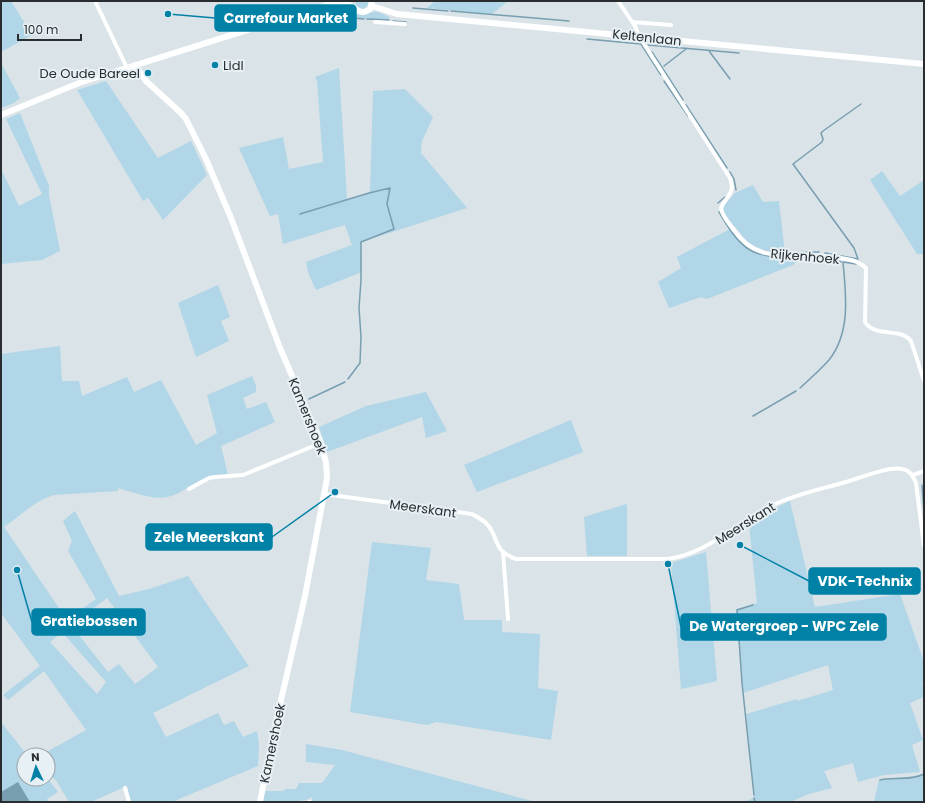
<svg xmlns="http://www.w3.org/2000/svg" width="925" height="803" viewBox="0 0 925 803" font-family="Poppins,sans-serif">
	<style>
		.green { fill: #b0d6e7; fill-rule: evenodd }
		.water { fill: #789eaf }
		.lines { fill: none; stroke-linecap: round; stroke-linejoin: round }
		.stream { stroke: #789eaf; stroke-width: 1.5 }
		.street { stroke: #fff; stroke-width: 4 }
		.secondary { stroke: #fff; stroke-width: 6 }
		.poi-dot { fill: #0181a6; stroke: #e6f0f5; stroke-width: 1.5 }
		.labels { text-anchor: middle; stroke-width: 4; stroke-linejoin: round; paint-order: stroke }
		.street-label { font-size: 13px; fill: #2a2d2f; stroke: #e6f0f5 }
		.poi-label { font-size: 13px; fill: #2a2d2f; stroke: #e6f0f5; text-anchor: start }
		.leader { fill: none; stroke: #0181a6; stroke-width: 1.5 }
		.callout-dot { fill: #0181a6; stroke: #e6f0f5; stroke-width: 1.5 }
		.callout { fill: #0181a6; stroke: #0181a6; stroke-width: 1.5 }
		.callout-label { font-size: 14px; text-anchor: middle; font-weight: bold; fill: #fff }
	</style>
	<rect width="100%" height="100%" fill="#d9e3e8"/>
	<path class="green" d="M1,1H11L32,35L1,52Z
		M356,1H369L368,6L363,9C358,8 355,7 356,1Z
		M435,1H508L492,14L427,8Z
		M340,6C349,6 353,14 361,15C366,16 369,13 373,12C379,11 384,15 389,17V20L350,18L348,15L344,16L342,14Z
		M1,63L20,98L14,103L1,108Z
		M339,68L347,199L370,193L373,91L405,89L433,117L422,141L421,153L467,208L361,242L362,272L316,290L309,275L306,262L352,245L345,225L283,244L278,214L270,216L239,148L283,137L289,169L323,162L317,81L315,77Z
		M106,81L158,158L191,141L207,175L163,220L148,198L143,201L77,90Z
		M20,113L49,186V195L60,251L42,260L1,264V169L19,206L42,194L6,119Z
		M882,171L900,196L924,180V254H917L870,180Z
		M753,185L763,202L779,201L785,254L769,252L749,244L724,213L723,207L735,193Z
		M730,229C750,256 767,261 800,258L793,265L707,299L701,297L669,308L658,282L681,268L677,257Z
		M218,285L230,317L221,321L229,341L196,357L178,303Z
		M60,346L62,381H79L82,396L127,377L134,392L161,380L196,445L217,433L207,395L252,376L256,386V392L243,398L247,409L266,402L275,422L221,446L228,475C220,476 211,476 204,479C191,483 181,495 167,497C151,500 133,492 118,488V491L54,495C36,500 20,516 4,527L67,620L96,599L68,551L72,541L63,521L75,511L119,596L149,589L188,576L246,662L249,666L153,713L166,737L218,713L224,725L234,721L243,737L257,731L259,744L258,766L172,802H131L127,786L91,802H69L57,782L48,772V755H41L86,730L44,671L8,700L3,695L40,666L1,613V354ZM107,598L158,667L135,684L119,664L108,672L71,625ZM62,632L106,682L97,694L50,642Z
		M426,392L447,431L426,438L422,417L327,452L319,427L366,406Z
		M571,420L583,452L477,492L464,465Z
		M790,501L815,607L900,594L924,662V682L922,684L924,690V697L910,703L923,740L912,745L920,772L884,775L858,782L853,763L824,771L832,788L809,794L790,802H743L754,798L746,714L797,699V701L833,690L828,665L743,693L736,609L757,603L749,524L761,515Z
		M627,504V556H587L584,517Z
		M372,542L431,548L426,580L459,584L464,620H502V632L540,634L538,688L558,691L551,740L436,722L427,725L350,712Z
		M706,552L717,681L681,689L671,563Z
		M1,722L27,755H24V779H48L58,792L47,799L49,802H1Z
		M306,744L342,750L536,802H312V797C305,803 274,802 262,802L264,791H284L285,789H296L299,783H322L335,765L306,762Z
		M924,774V802H874L879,780C894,776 909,779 924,774Z"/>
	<path class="water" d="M18,782L30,802H1V792Z"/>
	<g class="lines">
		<path class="stream" d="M413,8L448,11
			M451,11L569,21
			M352,18L364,19
			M367,19L389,20
			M393,21L406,22V23
			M587,39L641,44L661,75
			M648,45L739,53
			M709,51L730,79
			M652,52L683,100
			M664,66L686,49
			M664,81L688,116
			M686,105L727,168
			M730,172L734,179L736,190
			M718,203L725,197
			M719,212C726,224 737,243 750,250C759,255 769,256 778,258
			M300,214L369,193L390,188L387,204L394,229L361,242V280L359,308L361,337L360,363L348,379
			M786,253L819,252
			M825,253L858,259
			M805,258H819
			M823,258L841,262
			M781,259H799
			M858,259L854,248L793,164L822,142L823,139L821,133L823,131L861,104
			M800,388C810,379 820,370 829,360C851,332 846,295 843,262L856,264L857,263
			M309,399L345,382
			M753,416L796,391
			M922,485L924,511
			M753,605L737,610L742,683L754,795
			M880,780C894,777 911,781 924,774
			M754,798L755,802"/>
		<path class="street" d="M95,1L127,68
			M618,1L635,26L639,36L651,55L730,178C736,194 726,195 721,208C722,216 728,222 733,229C755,260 777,255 810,255C821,255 831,257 841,258C851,260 859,261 866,268L865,322C875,338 900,327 911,341L924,381
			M289,17C290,22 291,26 297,26L336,21L340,18V15
			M375,22L405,24
			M632,22L671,25
			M913,475L924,471
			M189,489L209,478L215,477L243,475L321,443
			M324,494L472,514C477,517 482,519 486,523C500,537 491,550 516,559H668C709,553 737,522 773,505C796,494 822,489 846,482C860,478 889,466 902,469C910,470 913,476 916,483L924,546
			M503,552L508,619
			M125,788L129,802
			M309,802H310"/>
		<path class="secondary" d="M339,2C342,3 346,3 349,5C357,9 361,16 370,9L372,1
			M372,6L397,14L924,64
			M135,65L146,81L181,113L186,119L206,159L231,218L280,348L321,443L326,463L327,478L324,494L305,596L275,726L260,802
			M1,115L79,83L333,3L344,1"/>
	</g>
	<g class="poi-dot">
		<circle cx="215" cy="65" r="4"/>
		<circle cx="148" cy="73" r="4"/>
	</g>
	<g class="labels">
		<g class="street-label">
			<text transform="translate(647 37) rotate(6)" y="5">Keltenlaan</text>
			<text transform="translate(805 256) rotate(5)" y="5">Rijkenhoek</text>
			<text transform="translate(308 416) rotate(68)" y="5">Kamershoek</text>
			<text transform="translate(423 508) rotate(8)" y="5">Meerskant</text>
			<text transform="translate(745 523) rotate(-32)" y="5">Meerskant</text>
			<text transform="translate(272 743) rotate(-78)" y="5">Kamershoek</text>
		</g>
		<g class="poi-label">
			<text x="223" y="70">Lidl</text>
			<text x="140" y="78" text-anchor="end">De Oude Bareel</text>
		</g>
	</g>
	<path class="leader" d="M168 14L215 18M335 492L272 537M740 545L809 581M17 570L32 622M668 564L681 627"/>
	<g class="callout-dot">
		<circle cx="168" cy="14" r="4"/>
		<circle cx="335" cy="492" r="4"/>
		<circle cx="740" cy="545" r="4"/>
		<circle cx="17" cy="570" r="4"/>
		<circle cx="668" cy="564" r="4"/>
	</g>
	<g class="callout">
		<rect x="215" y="5" width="141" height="26" rx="4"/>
		<rect x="146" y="524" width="126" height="26" rx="4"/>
		<rect x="809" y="568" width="111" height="26" rx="4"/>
		<rect x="32" y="609" width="113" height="26" rx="4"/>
		<rect x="681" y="614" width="205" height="26" rx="4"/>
	</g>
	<g class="callout-label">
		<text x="286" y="23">Carrefour Market</text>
		<text x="209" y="542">Zele Meerskant</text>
		<text x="865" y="586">VDK-Technix</text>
		<text x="89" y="626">Gratiebossen</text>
		<text x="784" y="631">De Watergroep - WPC Zele</text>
	</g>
	<rect width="925" height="803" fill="none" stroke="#2a2d2f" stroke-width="4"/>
	<g transform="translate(36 767) rotate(356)"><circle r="19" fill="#e6f0f5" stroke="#9ba2a6"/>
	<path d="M0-3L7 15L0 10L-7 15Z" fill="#0181a6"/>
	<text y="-6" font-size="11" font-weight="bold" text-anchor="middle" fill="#2a2d2f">N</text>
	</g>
	<path d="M18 34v6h63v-6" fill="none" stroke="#2a2d2f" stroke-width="2"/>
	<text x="24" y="34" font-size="12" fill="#2a2d2f" stroke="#e6f0f5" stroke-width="3" paint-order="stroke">100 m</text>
</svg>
